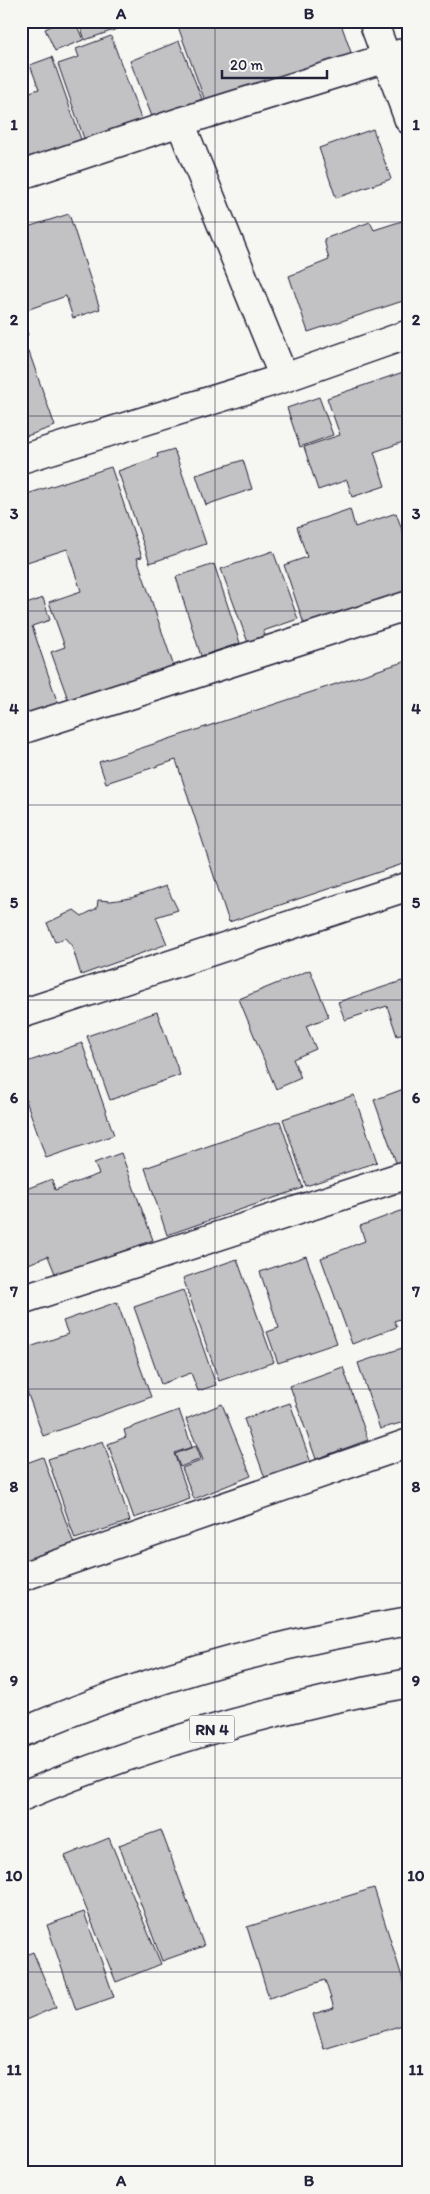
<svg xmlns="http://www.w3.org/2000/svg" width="430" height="2194" viewBox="0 0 430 2194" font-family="Itim,sans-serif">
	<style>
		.building { fill: #c2c2c4; stroke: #22223b }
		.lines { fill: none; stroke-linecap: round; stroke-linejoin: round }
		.street-casing { stroke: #22223b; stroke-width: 31 }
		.primary-casing { stroke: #22223b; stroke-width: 31 }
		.street { stroke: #f6f6f2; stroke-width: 28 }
		.primary { stroke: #f6f6f2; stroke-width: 28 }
		.grid { fill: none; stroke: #22223b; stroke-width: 1; stroke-opacity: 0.55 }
		.labels { text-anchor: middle; stroke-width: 4.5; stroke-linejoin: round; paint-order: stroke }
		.shield { fill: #f6f6f2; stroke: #626272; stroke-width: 1 }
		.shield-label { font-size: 16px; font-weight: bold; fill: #22223b }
		.neatline { fill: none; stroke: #22223b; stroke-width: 2 }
		.grid-label { font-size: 16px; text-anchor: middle; font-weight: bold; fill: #22223b }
	</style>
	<rect width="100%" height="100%" fill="#f6f6f2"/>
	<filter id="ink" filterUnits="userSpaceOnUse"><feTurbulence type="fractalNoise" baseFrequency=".02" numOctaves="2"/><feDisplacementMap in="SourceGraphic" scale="10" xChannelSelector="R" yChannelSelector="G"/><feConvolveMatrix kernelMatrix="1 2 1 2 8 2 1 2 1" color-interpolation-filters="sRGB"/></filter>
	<g filter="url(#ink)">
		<path class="building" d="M62,21H75L83,40L55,51L45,29Z
			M81,21H137V22L85,40L79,22Z
			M176,21H340L353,58L208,109Z
			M111,36L144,127L87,147L58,64L79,57L76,49Z
			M179,41L202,99L153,119L130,61Z
			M52,57L84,148L28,168L21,148V95L39,89L30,65Z
			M373,129L391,179L336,198L319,148Z
			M69,214L100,309L73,318L66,296L21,312V229Z
			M405,220L409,229V261L404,264L409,279V299L308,332L289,276L329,260L324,239L370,222L374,230Z
			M21,314L28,335L21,337Z
			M29,352L55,426L21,438V355Z
			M409,370V440L374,452L385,486L352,497L347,480L318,490L304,447L340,435L327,398Z
			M319,397L333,435L300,447L287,408Z
			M174,449L206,544L150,563L118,471L158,457L157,454Z
			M243,460L252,489L206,505L196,475Z
			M111,467L142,557L137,558L174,667L69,702L51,652L65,647L49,602L81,591L67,549L21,564V496Z
			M350,509L355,527L396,513L409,549V595L306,630L284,565L307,557L297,527Z
			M273,551L298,619L263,631L268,641L250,648L221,569Z
			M214,564L240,643L201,656L176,577Z
			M43,598L50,620L32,626L59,707L21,720V606Z
			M409,660V862L229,922L176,760L106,783L99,762Z
			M166,886L178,910L156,917L167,944L81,975L72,946L65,938L55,942L47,923L74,910L82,916L97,908L98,900L111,901L131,898Z
			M310,970L329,1017L306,1026L316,1049L293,1059L301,1078L276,1089L239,999Z
			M402,981L409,1001V1032L397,1036L387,1006L345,1020L338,1002Z
			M157,1012L180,1075L110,1100L87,1036Z
			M82,1043L114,1135L46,1158L21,1086V1064Z
			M409,1087V1164L398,1168L374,1100Z
			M354,1095L377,1162L306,1186L283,1119Z
			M280,1121L303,1188L167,1235L145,1168Z
			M121,1153L153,1240L56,1276L48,1256L26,1265L21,1251V1191L52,1179L55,1190L99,1174L94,1163Z
			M409,1208V1316L394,1321L397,1327L352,1344L321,1258L365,1241L360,1226Z
			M306,1256L337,1343L278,1363L267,1332L279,1328L260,1272Z
			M237,1259L274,1362L219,1381L183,1278Z
			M183,1290L216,1385L198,1391L191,1373L161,1384L134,1307Z
			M117,1302L151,1397L43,1436L21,1375V1350L68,1334L63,1321Z
			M405,1347L409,1358L408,1435L404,1422L380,1429L358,1363Z
			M343,1367L368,1440L316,1459L290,1386Z
			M290,1403L312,1466L266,1481L244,1419Z
			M222,1404L251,1476L194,1499L182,1468L203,1460L186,1419Z
			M179,1410L192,1447L174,1453L190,1499L134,1518L108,1444L126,1437L124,1430Z
			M103,1441L130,1521L75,1539L48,1459Z
			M196,1446L201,1459L180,1467L175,1454Z
			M43,1457L75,1547L21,1566V1465Z
			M161,1830L204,1946L162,1961L119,1845Z
			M109,1838L161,1964L116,1982L65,1856Z
			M374,1888L409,1999V2023L324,2049L313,2014L334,2008L325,1980L269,1998L247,1927Z
			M84,1912L114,1997L76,2010L47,1925Z
			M33,1952L56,2007L21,2022V1957Z"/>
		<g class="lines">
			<g class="street-casing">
				<path id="street" d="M373,21L409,120
					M180,122L284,378
					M21,175L180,122L409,51
					M21,459L284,378L409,334
					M21,730L409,605
					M21,1014L409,886
					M21,1300L409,1174
					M21,1577L409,1443"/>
			</g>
			<g class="primary-casing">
				<path id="primary" d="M21,1733C144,1679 276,1643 409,1621
					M21,1797C146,1744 276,1708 409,1683"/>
			</g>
			<use href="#street" class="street"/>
			<use href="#primary" class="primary"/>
		</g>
	</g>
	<path class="grid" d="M215,21V2173M21,222H409M21,416H409M21,611H409M21,805H409M21,1000H409M21,1194H409M21,1389H409M21,1583H409M21,1778H409M21,1972H409"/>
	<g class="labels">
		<rect class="shield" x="189.5" y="1715.5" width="45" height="27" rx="4"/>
		<g class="shield-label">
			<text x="212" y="1735">RN 4</text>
		</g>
	</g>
	<rect width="430" height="2194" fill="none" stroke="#f6f6f2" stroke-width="55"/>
	<path d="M222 70v8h105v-8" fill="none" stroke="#22223b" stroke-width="2.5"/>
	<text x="230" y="70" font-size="15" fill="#22223b" stroke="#f6f6f2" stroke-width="4" paint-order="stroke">20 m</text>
	<rect x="28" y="28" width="374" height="2138" class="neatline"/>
	<g class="grid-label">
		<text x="121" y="19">A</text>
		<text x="309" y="19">B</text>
		<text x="14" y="130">1</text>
		<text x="416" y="130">1</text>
		<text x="14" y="325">2</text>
		<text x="416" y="325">2</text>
		<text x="14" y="519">3</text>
		<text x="416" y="519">3</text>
		<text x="14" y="714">4</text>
		<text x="416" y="714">4</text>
		<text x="14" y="908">5</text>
		<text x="416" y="908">5</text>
		<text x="14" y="1103">6</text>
		<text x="416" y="1103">6</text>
		<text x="14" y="1297">7</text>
		<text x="416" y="1297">7</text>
		<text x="14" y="1492">8</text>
		<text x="416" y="1492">8</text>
		<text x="14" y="1686">9</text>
		<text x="416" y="1686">9</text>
		<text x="14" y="1881">10</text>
		<text x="416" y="1881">10</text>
		<text x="14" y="2075">11</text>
		<text x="416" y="2075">11</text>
		<text x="121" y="2186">A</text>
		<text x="309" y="2186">B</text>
	</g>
</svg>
